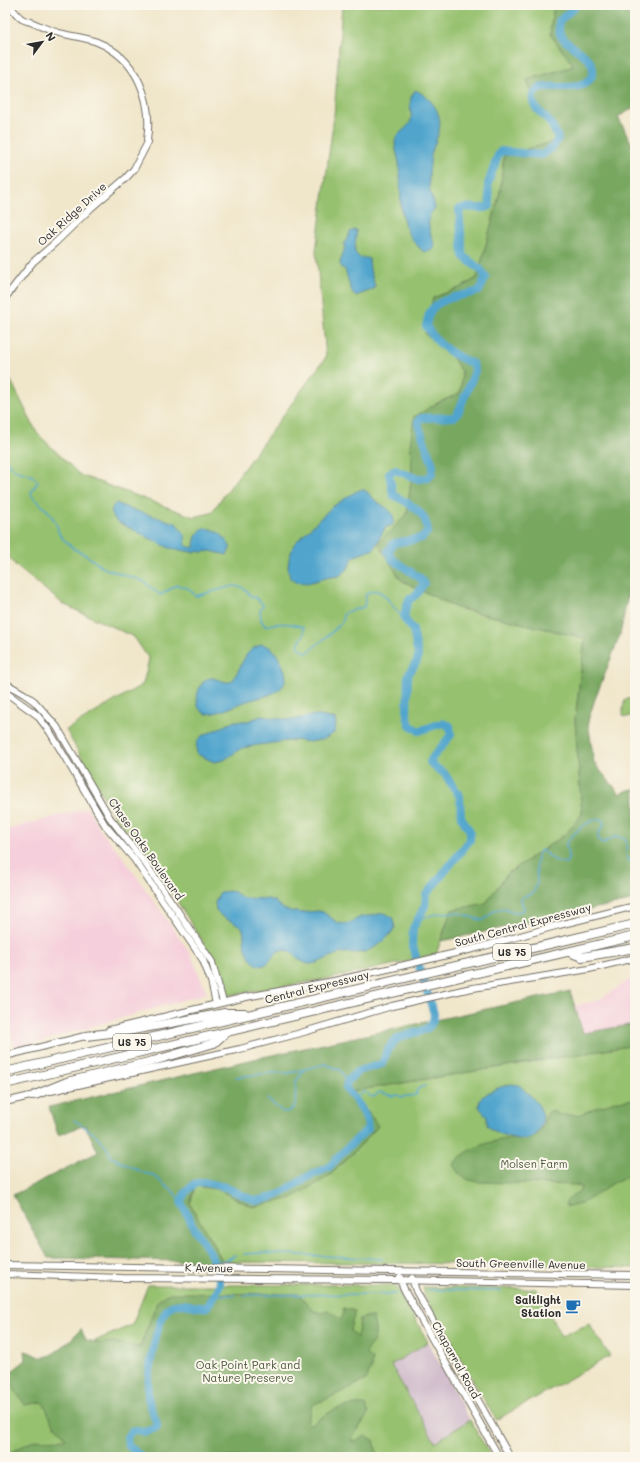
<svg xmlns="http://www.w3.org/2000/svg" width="640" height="1462" viewBox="0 0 640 1462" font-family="Mali,sans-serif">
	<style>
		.built { fill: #f5cfdb }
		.industrial { fill: #d1bdcc }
		.green { fill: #96c16e; stroke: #60764c }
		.forest { fill: #78a761; stroke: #526946 }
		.water { fill: #51a5cd; stroke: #3e687c }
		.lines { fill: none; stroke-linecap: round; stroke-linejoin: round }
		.stream { stroke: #51a5cd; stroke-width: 1.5 }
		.river { stroke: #51a5cd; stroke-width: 8 }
		.secondary-casing { stroke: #706c63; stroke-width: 8 }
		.highway-casing { stroke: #706c63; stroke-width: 10 }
		.secondary { stroke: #fff; stroke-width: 6 }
		.highway { stroke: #fff; stroke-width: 8 }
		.labels { text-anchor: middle; stroke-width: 4; stroke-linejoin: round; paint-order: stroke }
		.shield { fill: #fbf7ec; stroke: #696865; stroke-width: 1 }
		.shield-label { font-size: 10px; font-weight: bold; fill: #2b2b2b }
		.street-label { font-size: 11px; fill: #2b2b2b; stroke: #fbf7ec }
		.park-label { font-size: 11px; fill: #4b583f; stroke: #fbf7ec }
		.poi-label { font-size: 11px; font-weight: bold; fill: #2b2b2b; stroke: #fbf7ec; text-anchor: end }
	</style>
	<rect width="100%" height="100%" fill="#fbf7ec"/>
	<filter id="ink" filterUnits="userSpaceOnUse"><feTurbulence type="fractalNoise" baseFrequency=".025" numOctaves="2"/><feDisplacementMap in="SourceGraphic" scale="8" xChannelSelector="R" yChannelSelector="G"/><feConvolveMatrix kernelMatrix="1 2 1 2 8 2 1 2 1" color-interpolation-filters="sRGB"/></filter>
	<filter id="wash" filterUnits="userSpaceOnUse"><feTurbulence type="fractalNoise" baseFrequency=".012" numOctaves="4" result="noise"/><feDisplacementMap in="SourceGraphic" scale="16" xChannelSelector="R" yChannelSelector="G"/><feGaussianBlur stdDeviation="0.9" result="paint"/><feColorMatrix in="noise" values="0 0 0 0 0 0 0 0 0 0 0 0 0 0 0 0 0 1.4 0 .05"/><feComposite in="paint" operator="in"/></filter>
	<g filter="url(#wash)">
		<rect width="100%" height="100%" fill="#f0e6ca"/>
		<path class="built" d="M88,808L101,831L122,856L190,953L207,993L15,1049L5,1011V830Z
			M635,976V1024L583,1033L575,1006L599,1000Z"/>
		<path class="industrial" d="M428,1342L470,1420L435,1442L391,1365Z"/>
		<path class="green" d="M342,5H554L550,34L574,66L527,80L538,111L562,139L504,156L500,192L477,278L464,286L433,298L426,334L450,353L462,373L460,394L439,402L410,445L412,471L407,514L378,543L401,580L457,608L585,638L575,720L582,814L566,834L507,874L486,904L451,910L436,955L333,978L225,996L215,961L146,852L115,817L66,730L143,684L149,659L134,637L63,604L16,566L5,552V369L37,433L80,475L194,517L211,513L326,357L316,251L334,116Z
			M628,698L635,700V716L626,717L623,716V707L625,700Z
			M635,1045V1268L490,1264L223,1262L190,1204L195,1186L217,1189L253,1207L328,1177L357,1149L378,1126L353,1091Z
			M148,1285H396L428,1342L391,1365L435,1442L470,1420L491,1457H5V1388L37,1366L132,1325Z
			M423,1287L537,1289L561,1336L589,1324L610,1356L496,1420L425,1297Z"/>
		<path class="forest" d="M554,5H635V107L618,117L635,150V193L631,219L633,236L635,241V459L632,482L635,510L633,568L620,635L595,699L588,721L594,763L620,794L628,790H635V900L441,941L451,910L486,903L507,874L566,834L582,814L575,720L585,638L457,608L401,580L378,543L407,514L412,471L410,445L414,417L439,402L460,393L462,373L450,353L425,334L433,298L464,286L477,278L500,192L504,156L562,139L538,111L527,80L574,66L550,34Z
			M570,991L583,1033L635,1024V1045L353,1091L378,1126L357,1149L328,1177L292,1198L253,1207L217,1189L195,1186L190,1204L223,1262L48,1258L13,1195L98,1152L85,1125L58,1135L49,1107L254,1059Z
			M635,1099V1172L619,1181L612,1183L605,1189L581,1204L567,1207L565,1204L571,1196L580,1191L581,1187L577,1185L479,1182C464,1179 461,1178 453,1165C465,1148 491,1141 511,1138C517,1138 525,1140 530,1138C547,1133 541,1116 551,1110L560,1115H579L597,1107L606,1105L611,1102Z
			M171,1293L299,1294L312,1310L321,1313L327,1311L335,1314L341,1320L344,1313L343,1308L355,1311L350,1330L357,1338L360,1320L365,1317H373C374,1325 377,1333 374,1340C371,1347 367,1346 366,1355L372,1359L371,1369L366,1380L329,1398L312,1405L307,1423L312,1424C331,1410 341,1404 365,1405L369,1413L352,1438V1442L366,1436L374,1440L378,1457H5V1455L35,1440L66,1439C62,1432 55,1427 51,1420C48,1413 47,1409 42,1402L25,1405L16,1392L9,1379L12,1371L26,1360L25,1351C31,1352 35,1356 40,1357C52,1360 73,1337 81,1329L86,1340L100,1343L112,1342L140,1347L157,1302L165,1295Z"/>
		<path class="water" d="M415,90C431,97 443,113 439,131C436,142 430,153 430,164C429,173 428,186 431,194C432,200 435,203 435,209C423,216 431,236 435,246L433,250L424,252C394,227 403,198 399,163C398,156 395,149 395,142C396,132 409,129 411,120C412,113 409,105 411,98C411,96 414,93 415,90Z
			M354,230H356C357,238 354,245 355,253L360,258H368L369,260L370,270L375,286L374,289L356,296L354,295C348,286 348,275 344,268H341L340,263L345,246L344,244L349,235L350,232Z
			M362,489C371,493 368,495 374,499C381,506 395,509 394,522L392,525L385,528L374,549L355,556L353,558L347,570L339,576L330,577L307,583L296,582L290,578L288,568L289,559L294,544L332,507L355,492Z
			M116,503L130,509L176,523L185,535L186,546L194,548C194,531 205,523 219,533C224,536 227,542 230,546V549L227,555L211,551L201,552L198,551L192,552L169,548L116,521L111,513L113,506Z
			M262,644C276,649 275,652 282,664C297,692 265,696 247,701C233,706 222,713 206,714C203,712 199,710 198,706C195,696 200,679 211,678C218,678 227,685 232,681C234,679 235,675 237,673C245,658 245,651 262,644Z
			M315,715L335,719L336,725L334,733L324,739L310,742L295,740L258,745L242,748L224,760L214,762L197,754C196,746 195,742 202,736L235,721H248L261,716L292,720Z
			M233,891L243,898L267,899L274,901L283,909L291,911L301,913L318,911L323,912L338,923L347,924L361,917L385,913L392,917L395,927C388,940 371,953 356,953C348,953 342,952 335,955C326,958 319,964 309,964C299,963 293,949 283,950C272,950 271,969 258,965C252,963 246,951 245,945C243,939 245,933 242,927C233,921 223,919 216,911L215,902L220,892Z
			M511,1084L519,1085C527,1093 539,1102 542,1113C544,1117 542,1122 541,1125C539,1131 536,1137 529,1139C518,1141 495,1134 487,1125V1116L479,1107L480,1099C489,1091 499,1087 511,1084Z"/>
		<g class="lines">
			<path class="stream" d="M5,459C9,463 12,469 17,471C29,475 28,471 38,482L32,490L31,495L51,514L57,526L59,534L64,540L74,549L86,555L103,568L143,581L160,595L177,585L188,588L196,596L233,586L242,587L251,596L256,598L263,605L260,611L261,620L265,626C278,622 290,623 303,627L304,633C299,645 293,645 307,653L332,632L343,621V615L346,612L364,607L366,594C370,592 374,589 378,591C387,594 395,612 404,618
				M419,919C430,915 444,911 457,913C467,914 474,920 484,920L495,910L505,908L514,913L523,910L524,908L521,901L522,898L525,896L533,893C535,889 537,885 537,881C537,870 533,859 541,850L543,851C549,857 557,863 566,863C571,858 566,851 566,844C573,833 587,820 600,819L603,821L604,825L598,834V838L602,843C612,841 614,832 626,840C628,848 624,855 628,861H635
				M236,1077L270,1073H289L325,1064L340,1070L347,1081
				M350,1094L360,1095L364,1091L372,1097L375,1096L379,1092L393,1096L398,1095L401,1097L415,1095L417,1094L416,1091L419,1088L425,1086
				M267,1099L283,1112L290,1111L295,1106L296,1081L305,1070
				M74,1120L96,1135L107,1148L111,1157L144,1173L154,1175L164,1185L172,1190L181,1202
				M244,1254L261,1253L383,1259
				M214,1263L227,1260L235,1255
				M428,1290L501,1291
				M215,1295H235
				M244,1295L397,1294"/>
			<path class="river" d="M141,1457L128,1445L127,1437L131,1431L137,1430L146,1432L157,1427V1424C154,1415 148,1404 148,1395C147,1378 156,1314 171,1306C183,1300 195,1309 207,1307L217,1291L220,1284L218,1273L209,1251L194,1228L181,1202L185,1193L194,1184L203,1182L225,1187L255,1201L269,1198L280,1194L309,1176L328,1168L346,1149L368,1129C367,1112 356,1101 346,1089L347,1081L358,1071L382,1064C385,1056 389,1045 396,1040C410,1029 433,1037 434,1014L412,944L413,928L425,906L426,895L470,840V831L461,817L460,797L444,773L436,768L430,762L433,757L451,735L450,726L442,723L419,731L410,725L407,716L408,675L417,661L418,655L413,630L404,618L406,607L409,600L418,593L424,583L420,578L392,559L388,551L394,543L422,538L428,531C425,510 410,504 393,495L389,473L395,470L418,479L428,478L432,474L433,465L419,427L418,421L421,418L454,417L458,413L475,371L473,364C453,355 437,345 426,326C427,322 428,317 429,314C436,297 465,296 479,291L486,277L481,270L463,256L459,209C471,204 477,212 490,206L488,184L498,155L501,151L542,155L553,147L558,138C555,131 552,125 547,119C544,115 537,111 535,106C531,100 532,91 540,88C552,83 590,96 593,71C594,56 568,47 561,36C558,31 559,26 559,21L577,5"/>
		</g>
	</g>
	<g filter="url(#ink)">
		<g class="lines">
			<g class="secondary-casing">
				<path id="secondary" d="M5,298L33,262L55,243L91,208L126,178L134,169L148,142L147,140C153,100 137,58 97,42C84,37 69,36 56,32C47,30 41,26 33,23C29,21 25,21 22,19C17,16 13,9 9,5
					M5,683L24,694L34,701L57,727L110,818L145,863L212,962L223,1002
					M5,692L37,715L50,732L105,825L134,859L203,960L211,981L216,1004
					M109,1030L246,997L334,981L392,968L481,947L559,925L635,906
					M5,1056L89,1035
					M51,1091L240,1049L297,1034L392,1006L467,989L589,969L635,958
					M5,1102L39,1094
					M5,1265L635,1275
					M5,1274L122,1278L395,1280L635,1285
					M400,1277V1280L405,1291L499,1457
					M412,1278L416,1291L510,1457"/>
			</g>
			<g class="highway-casing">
				<path id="highway" d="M569,952L582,957L635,948
					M86,1036L127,1031L225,1013H244
					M5,1072L635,924
					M5,1084L635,936
					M35,1095L67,1082L153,1061L214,1043L225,1033"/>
			</g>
			<use href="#secondary" class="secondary"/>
			<use href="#highway" class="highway"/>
		</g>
	</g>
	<defs>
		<g id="cafe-bare" transform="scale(1.2)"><path d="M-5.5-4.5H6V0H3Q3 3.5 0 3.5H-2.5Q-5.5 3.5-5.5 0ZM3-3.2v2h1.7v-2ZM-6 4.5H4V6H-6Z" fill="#1f6fb2" stroke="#fbf7ec" stroke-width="2.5" paint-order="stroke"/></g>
	</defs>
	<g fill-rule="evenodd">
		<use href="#cafe-bare" x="573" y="1306"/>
	</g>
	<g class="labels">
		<g class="shield">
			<rect x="493" y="944" width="38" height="16" rx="3"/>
			<rect x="113" y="1034" width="38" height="16" rx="3"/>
		</g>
		<g class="shield-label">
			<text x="512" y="956">US 75</text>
			<text x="132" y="1046">US 75</text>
		</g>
		<g class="street-label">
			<text transform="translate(72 214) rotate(-42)" y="4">Oak Ridge Drive</text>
			<text transform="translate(146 849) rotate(55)" y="4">Chase Oaks Boulevard</text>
			<text transform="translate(523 925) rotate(-15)" y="4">South Central Expressway</text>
			<text transform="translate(317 987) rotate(-14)" y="4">Central Expressway</text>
			<text transform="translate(521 1264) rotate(1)" y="4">South Greenville Avenue</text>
			<text transform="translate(209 1268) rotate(1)" y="4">K Avenue</text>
			<text transform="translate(456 1360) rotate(61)" y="4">Chaparral Road</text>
		</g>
		<g class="park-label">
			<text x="534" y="1168">Molsen Farm</text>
			<text x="248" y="1369">Oak Point Park and<tspan x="248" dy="13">Nature Preserve</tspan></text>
		</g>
		<g class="poi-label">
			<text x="561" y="1304">Saltlight<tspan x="561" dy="13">Station</tspan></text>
		</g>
	</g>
	<rect width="640" height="1462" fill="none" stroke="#fbf7ec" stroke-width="20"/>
	<g transform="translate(42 42) rotate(58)" stroke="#fbf7ec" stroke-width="3" paint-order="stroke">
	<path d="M0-3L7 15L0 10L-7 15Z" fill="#2b2b2b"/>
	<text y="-6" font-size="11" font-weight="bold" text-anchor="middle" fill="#2b2b2b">N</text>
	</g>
</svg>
